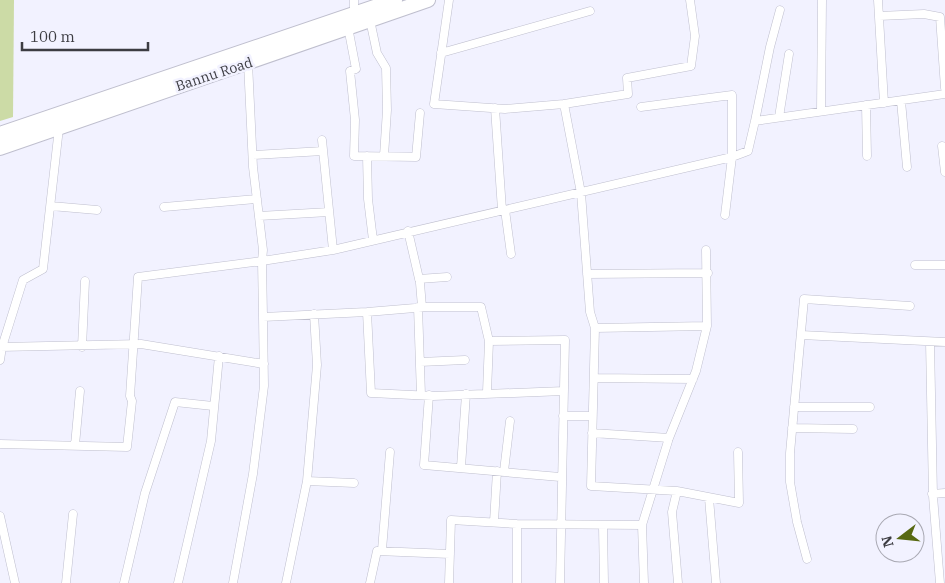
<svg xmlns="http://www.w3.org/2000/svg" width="945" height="583" viewBox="0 0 945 583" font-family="'IBM Plex Serif',serif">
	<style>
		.green { fill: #ccdba6 }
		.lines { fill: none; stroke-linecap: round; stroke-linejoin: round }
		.street-casing { stroke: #bfbfce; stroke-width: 9 }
		.highway-casing { stroke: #bfbfce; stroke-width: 16 }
		.street { stroke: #fff; stroke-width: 8 }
		.highway { stroke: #fff; stroke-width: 14 }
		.labels { text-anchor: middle; stroke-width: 5; stroke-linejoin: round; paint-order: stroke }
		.street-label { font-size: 14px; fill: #3c3c42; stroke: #f2f2ff }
	</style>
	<rect width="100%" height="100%" fill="#f2f2ff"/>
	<path class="green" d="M0,0H14L13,117L0,121Z"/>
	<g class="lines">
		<g class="street-casing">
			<path id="street" d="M449,0L434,104L505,109L564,104L581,193L590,312L595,328L591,486L677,491L739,503L738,452
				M878,0L884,103
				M354,14V0
				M879,16L924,14L940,17L945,88
				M370,20L377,53L386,68L387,110L384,156
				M348,27L356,69L350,71L355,120L354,156L416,157L420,113
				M441,53L590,11
				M901,101L907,167
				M564,104L628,94L627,78L691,66L695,36L690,0
				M866,105L867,156
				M641,107L732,95V157L725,215
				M495,108L502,210
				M821,111L822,0
				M779,117L789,54
				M755,121L770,47L780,10
				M322,140L333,250
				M942,146L945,172
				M253,155L323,151
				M367,156L368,199L373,240
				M51,206L97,210
				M164,207L257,199
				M505,210L511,254
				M259,216L329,212
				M408,231L420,283L422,307
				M706,250L707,326
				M915,265H945
				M587,274L708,273
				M419,279L447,277
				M418,307L421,395
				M367,312L371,393L433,396L564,391
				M595,328L707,326L696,371L669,438L642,525L644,583
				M801,335L945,342
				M930,342L933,496L940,583
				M0,347L141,344L264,364
				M82,347L85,281
				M0,360L2,347L23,280L43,269L59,128
				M420,362L465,360
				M594,378L693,379
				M487,392L489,341
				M429,395L424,465L560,477
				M794,407H870
				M563,416H592
				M792,428L853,429
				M592,433L669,438
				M0,444L127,447L132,401L130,396L138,277L262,261L263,250L253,167L248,63
				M75,445L80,391
				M461,467L466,394
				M504,471L510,421
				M307,481L354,483
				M677,491L672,512L678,583
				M932,494L945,493
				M709,498L716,583
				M0,516L15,583
				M494,522L497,471
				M603,526L604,583
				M382,550L390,452
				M807,559L797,522L790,482V453L804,299L910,306
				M66,583L73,514
				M124,583L145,493L175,402L213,406
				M178,583L211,441L219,356
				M233,583L253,474L264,386L263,317
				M286,583L307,481L317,365L314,314
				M370,583L377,551L450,554
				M449,583L451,520L517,524L642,525
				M517,583V524
				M560,583L565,340L489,341L481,307H427L367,312L263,317L262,261L333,250L732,157L748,151L755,121L945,94"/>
		</g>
		<g class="highway-casing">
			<path id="highway" d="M0,134L395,0
				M0,148L428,0"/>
		</g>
		<use href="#street" class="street"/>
		<use href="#highway" class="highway"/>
	</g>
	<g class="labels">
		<g class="street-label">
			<text transform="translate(214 74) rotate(-18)" y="5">Bannu Road</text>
		</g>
	</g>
	<g transform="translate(900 538) rotate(254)"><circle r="24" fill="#f2f2ff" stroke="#a9a9b3"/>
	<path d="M0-4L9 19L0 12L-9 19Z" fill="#576812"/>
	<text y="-8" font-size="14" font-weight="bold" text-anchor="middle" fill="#3c3c42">N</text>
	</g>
	<path d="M22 42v8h126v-8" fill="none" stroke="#3c3c42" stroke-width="2.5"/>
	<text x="30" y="42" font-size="15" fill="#3c3c42" stroke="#f2f2ff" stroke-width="4" paint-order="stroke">100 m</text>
</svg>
